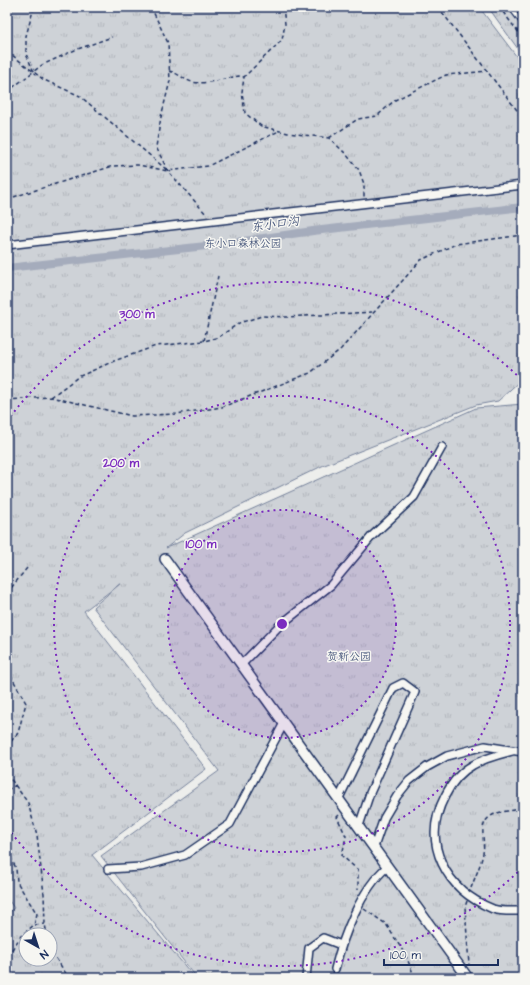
<svg xmlns="http://www.w3.org/2000/svg" width="530" height="985" viewBox="0 0 530 985" font-family="'Architects Daughter','LXGW WenKai TC',sans-serif">
	<style>
		.park { fill: url(#park-tufts); stroke: #74809a; fill-rule: evenodd }
		.lines { fill: none; stroke-linecap: round; stroke-linejoin: round }
		.canal { stroke: #a5acbc; stroke-width: 8 }
		.service-casing { stroke: #1b2f5e; stroke-width: 6 }
		.minor-casing { stroke: #1b2f5e; stroke-width: 10 }
		.tertiary-casing { stroke: #1b2f5e; stroke-width: 12 }
		.path { stroke: #1b2f5e; stroke-width: 1.5; stroke-dasharray: 4 3; stroke-linecap: butt }
		.service { stroke: #f6f6f2; stroke-width: 3.5 }
		.minor { stroke: #f6f6f2; stroke-width: 7 }
		.tertiary { stroke: #f6f6f2; stroke-width: 9 }
		.ring { fill: none; stroke: #7b2cbf; stroke-width: 2; stroke-dasharray: 2 4 }
		.labels { text-anchor: middle; stroke-width: 3; stroke-linejoin: round; paint-order: stroke }
		.park-label { font-size: 11px; fill: #48587c; stroke: #f6f6f2 }
		.water-label { font-size: 12px; font-style: italic; fill: #44547a; stroke: #f6f6f2 }
		.centre { fill: #7b2cbf; stroke: #f6f6f2; stroke-width: 2 }
		.ring-label { font-size: 12px; text-anchor: middle; font-weight: bold; fill: #7b2cbf; stroke: #f6f6f2; stroke-width: 3; stroke-linejoin: round; paint-order: stroke }
	</style>
	<defs>
		<pattern id="park-tufts" width="24" height="20" patternUnits="userSpaceOnUse"><rect width="24" height="20" fill="#ced2d7"/><path d="M3 7l-1-3M5 7V3M7 7l1-3M15 17l-1-3M17 17v-4M19 17l1-3" fill="none" stroke="#b0b5bb"/></pattern>
	</defs>
	<rect width="100%" height="100%" fill="#edeeec"/>
	<filter id="ink" filterUnits="userSpaceOnUse"><feTurbulence type="fractalNoise" baseFrequency=".025" numOctaves="2"/><feDisplacementMap in="SourceGraphic" scale="8" xChannelSelector="R" yChannelSelector="G"/><feConvolveMatrix kernelMatrix="1 2 1 2 8 2 1 2 1" color-interpolation-filters="sRGB"/></filter>
	<g filter="url(#ink)">
		<path class="park" d="M7,7H479L523,65V378L498,401L476,405L322,466L185,533L166,548L476,408L523,404V978H197L101,856L219,771L93,607L121,583L84,611L206,769L92,855L195,978H7V914L14,908L7,898ZM26,935H50V959H26Z
			M488,7H523V56Z"/>
		<g class="lines">
			<path class="canal" d="M7,268L215,245L313,231L523,207"/>
			<g class="service-casing">
				<path id="service" d="M510,7L523,24"/>
			</g>
			<g class="minor-casing">
				<path id="minor" d="M7,245L523,185
					M242,664L279,626L331,585L372,536L414,497L442,447
					M516,750C501,754 486,757 473,765C460,772 451,784 445,796C420,844 446,890 493,909C501,912 514,911 523,911
					M339,798L393,688L403,683L415,692L370,793L359,826
					M374,847L384,818L397,796L409,781L427,767L447,756L485,746L523,752
					M108,869L141,867L185,855L230,824L284,723
					M335,969C343,936 361,889 387,867
					M306,978L309,948L323,938L341,945"/>
			</g>
			<g class="tertiary-casing">
				<path id="tertiary" d="M165,559L468,978"/>
			</g>
			<path class="path" d="M34,7L26,36V54L34,72
				M151,7L168,43L170,81L161,117L156,147L168,171L206,214
				M283,7L285,24L282,40L244,77L242,92L245,113L261,126L288,133L329,138L346,154L359,170L364,184V197
				M438,7L523,118
				M499,7L523,38
				M7,51L44,80L80,96L167,170
				M169,71C178,73 184,80 192,82C205,85 226,78 239,76L244,77
				M7,92L42,65L75,50L112,37
				M329,138L358,119L377,116L395,100L446,75L488,71
				M7,199L113,166L138,165L168,171L208,166L279,131
				M204,341L218,276
				M51,397L78,377L114,361L156,346L204,341L219,337L239,323L262,316L287,317L372,312
				M7,400L51,397L132,416L176,414L222,407L310,373L341,349L421,260L456,244L523,235
				M7,593L27,568
				M7,669L26,703L18,733L7,746
				M7,774L28,803L37,835L44,894L45,924L47,935
				M7,790L16,785
				M339,815L337,817L346,836L342,856L358,870V890
				M7,851L16,868L17,882L37,914L34,925L21,936L7,957
				M471,888C475,877 481,865 483,853C486,840 477,825 491,816C501,809 514,813 523,806
				M467,901L465,907L469,965
				M364,909L386,924L406,956L415,978
				M35,925L45,924
				M50,946L51,951L69,978"/>
			<use href="#service" class="service"/>
			<use href="#minor" class="minor"/>
			<use href="#tertiary" class="tertiary"/>
		</g>
	</g>
	<circle cx="282" cy="624" r="114" fill="#7b2cbf" fill-opacity=".12"/>
	<g class="ring">
		<circle cx="282" cy="624" r="114"/>
		<circle cx="282" cy="624" r="228"/>
		<path d="M522 868A342 342 0 0 1 7 827M7 421A342 342 0 0 1 522 380"/>
	</g>
	<g class="labels">
		<g class="park-label">
			<text x="243" y="247">东小口森林公园</text>
			<text x="349" y="660">贺新公园</text>
		</g>
		<g class="water-label">
			<text transform="translate(275 224) rotate(-8)" y="4">东小口沟</text>
		</g>
	</g>
	<circle cx="282" cy="624" r="6" class="centre"/>
	<g class="ring-label">
		<text x="137" y="318">300 m</text>
		<text x="121" y="467">200 m</text>
		<text x="201" y="548">100 m</text>
	</g>
	<rect width="530" height="985" fill="none" stroke="#f6f6f2" stroke-width="24"/>
	<rect x="12" y="12" width="506" height="961" fill="none" stroke="#1b2f5e" stroke-width="1.5" filter="url(#ink)"/>
	<g transform="translate(38 947) rotate(141)"><circle r="19" fill="#f6f6f2" stroke="#9ea6b7"/>
	<path d="M0-3L7 15L0 10L-7 15Z" fill="#1b2f5e"/>
	<text y="-6" font-size="11" font-weight="bold" text-anchor="middle" fill="#1b2f5e">N</text>
	</g>
	<path d="M384 959v6h114v-6" fill="none" stroke="#1b2f5e" stroke-width="2"/>
	<text x="390" y="959" font-size="12" fill="#1b2f5e" stroke="#f6f6f2" stroke-width="3" paint-order="stroke">100 m</text>
</svg>
